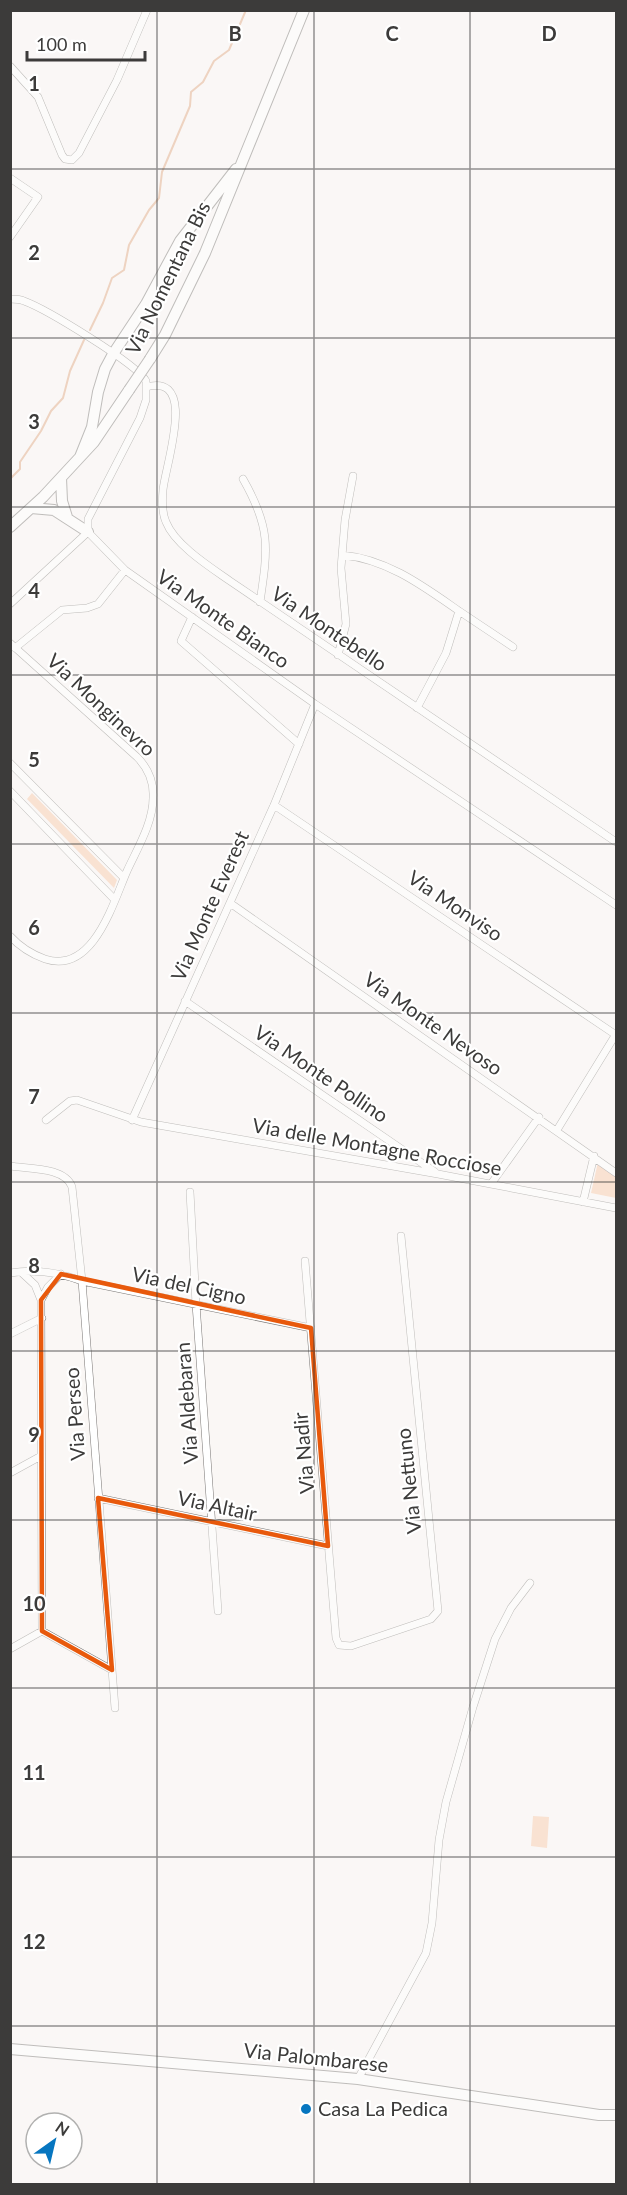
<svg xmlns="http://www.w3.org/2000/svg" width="627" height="2195" viewBox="0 0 627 2195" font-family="Lato,sans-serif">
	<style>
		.green { fill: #f9c7a7 }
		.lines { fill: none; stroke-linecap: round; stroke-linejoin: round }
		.stream { stroke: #e0a681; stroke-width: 2 }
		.minor-casing { stroke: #797674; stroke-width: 8 }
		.secondary-casing { stroke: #797674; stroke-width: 12 }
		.minor { stroke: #fff; stroke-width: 7 }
		.secondary { stroke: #fff; stroke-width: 10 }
		.secondary-bridge-casing { stroke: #797674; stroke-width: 12; stroke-linecap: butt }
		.secondary-bridge { stroke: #fff; stroke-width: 10 }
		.marked { fill: none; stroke: #e8590c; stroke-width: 4.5; stroke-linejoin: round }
		.grid { fill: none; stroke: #3c3b3a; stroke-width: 1.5; stroke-opacity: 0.55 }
		.poi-dot { fill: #0776c0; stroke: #fff; stroke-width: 2 }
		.labels { text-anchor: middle; stroke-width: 4.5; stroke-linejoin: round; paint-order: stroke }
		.street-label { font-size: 20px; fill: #3c3b3a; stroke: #fff }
		.poi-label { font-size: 20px; fill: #3c3b3a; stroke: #fff; text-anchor: start }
		.grid-label { font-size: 20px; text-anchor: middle; font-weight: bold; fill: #3c3b3a; stroke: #fff; stroke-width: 4.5; stroke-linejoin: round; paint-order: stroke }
	</style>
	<rect width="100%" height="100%" fill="#faf7f5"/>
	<path class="green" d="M32,793L117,880L114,888L27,799Z
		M598,1162L616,1176V1198L591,1193Z
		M533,1816L549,1817L547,1848L531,1846Z"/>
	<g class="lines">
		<path class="stream" d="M90,330L103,303L112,278L124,270L129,245L149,210L159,198L162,172L190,106L191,92L203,82L214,61L229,50L246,10
			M10,479L20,469V462L41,431L51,411L63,398L70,371L84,340"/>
		<g class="minor-casing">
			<path id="minor" d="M10,66L38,97L62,155L65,159L72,160L79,153L117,80L147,10
				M10,178L38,197L10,237
				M10,299C15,299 20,299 24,301C46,309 137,364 146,381V400L140,418L88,519V532L125,570L315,704L616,905
				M146,387C199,372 165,466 163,490C162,501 162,513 166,522C175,545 210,567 230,581L616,842
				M243,479C271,528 268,548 260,602
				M342,555C387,559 423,586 459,611L446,653L417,708
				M10,604L88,532
				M459,611L513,647
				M192,617L181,641L299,744
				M10,643L137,757C148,768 154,782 153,798C153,823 137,849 127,871C113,903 93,975 45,959C31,954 20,947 10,936
				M15,648L62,610L87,608L98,604L125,570
				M338,655L346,624L341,568L345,520L353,476
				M10,763L124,878
				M10,791L115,900
				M274,805L616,1035
				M230,903L616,1173
				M185,1001L435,1172
				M46,1120L70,1101L77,1100L141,1122L438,1174L616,1208
				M132,1120L274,805L315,704
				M557,1130L616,1034
				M10,1166C29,1169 65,1167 72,1187L82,1281L115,1708
				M491,1184L539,1117
				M190,1192L196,1304L218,1611
				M583,1202L594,1156
				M305,1261L336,1638L339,1645L351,1646L431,1619L438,1611L401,1236
				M21,1272L35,1285L41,1300L42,1631
				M10,1273C34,1269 60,1273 82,1281L311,1328
				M41,1300L48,1287L61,1274
				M10,1334L42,1318
				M10,1473L41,1456
				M98,1498L328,1546
				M10,1649L42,1631L112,1670
				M358,2079L426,1953L432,1923L439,1840L446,1802L473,1707L495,1639L511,1608L530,1583"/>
		</g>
		<g class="secondary-casing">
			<path id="secondary" d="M150,359L165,335L205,253L304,10
				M80,457L92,427L98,392L105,369L113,354L146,304L180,241L236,169
				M61,478L62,501L67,517
				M31,508L54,510L88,532
				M10,527L43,497L94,442L129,390
				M10,2049L358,2079L599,2115H616"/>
		</g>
		<use href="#minor" class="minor"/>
		<use href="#secondary" class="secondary"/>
		<g class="secondary-bridge-casing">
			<path id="secondary-bridge" d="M129,390L150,359"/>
		</g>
		<use href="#secondary-bridge" class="secondary-bridge"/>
	</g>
	<path d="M0 0H627V2195H0ZM61,1274L311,1328L328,1546L98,1498L112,1670L42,1631L41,1300Z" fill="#faf7f5" fill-opacity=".55" fill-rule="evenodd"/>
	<path class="marked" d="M61,1274L311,1328L328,1546L98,1498L112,1670L42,1631L41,1300Z"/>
	<path class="grid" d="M157,10V2184M314,10V2184M470,10V2184M10,169H616M10,338H616M10,507H616M10,675H616M10,844H616M10,1013H616M10,1182H616M10,1351H616M10,1520H616M10,1688H616M10,1857H616M10,2026H616"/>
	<circle class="poi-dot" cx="306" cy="2109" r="6"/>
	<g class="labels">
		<g class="street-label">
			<text transform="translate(168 278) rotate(-64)" y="7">Via Nomentana Bis</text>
			<text transform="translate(223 619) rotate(35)" y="7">Via Monte Bianco</text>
			<text transform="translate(329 629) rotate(34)" y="7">Via Montebello</text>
			<text transform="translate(101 705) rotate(43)" y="7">Via Monginevro</text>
			<text transform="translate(210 906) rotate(-66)" y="7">Via Monte Everest</text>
			<text transform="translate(455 906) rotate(34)" y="7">Via Monviso</text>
			<text transform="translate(433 1024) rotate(35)" y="7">Via Monte Nevoso</text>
			<text transform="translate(321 1074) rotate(34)" y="7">Via Monte Pollino</text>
			<text transform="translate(377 1147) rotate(10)" y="7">Via delle Montagne Rocciose</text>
			<text transform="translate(189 1286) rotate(12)" y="7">Via del Cigno</text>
			<text transform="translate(187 1403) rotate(-94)" y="7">Via Aldebaran</text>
			<text transform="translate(75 1414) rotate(-94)" y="7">Via Perseo</text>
			<text transform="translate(304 1453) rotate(-95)" y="7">Via Nadir</text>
			<text transform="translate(409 1481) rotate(-96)" y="7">Via Nettuno</text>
			<text transform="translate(217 1506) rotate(12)" y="7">Via Altair</text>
			<text transform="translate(316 2058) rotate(6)" y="7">Via Palombarese</text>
		</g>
		<g class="poi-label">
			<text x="318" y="2116">Casa La Pedica</text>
		</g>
	</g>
	<g class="grid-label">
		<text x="235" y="41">B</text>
		<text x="392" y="41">C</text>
		<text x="549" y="41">D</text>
		<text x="34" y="91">1</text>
		<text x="34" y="260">2</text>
		<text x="34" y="429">3</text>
		<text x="34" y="598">4</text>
		<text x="34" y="767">5</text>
		<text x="34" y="935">6</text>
		<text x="34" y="1104">7</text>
		<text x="34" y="1273">8</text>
		<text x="34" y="1442">9</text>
		<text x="34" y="1611">10</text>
		<text x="34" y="1780">11</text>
		<text x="34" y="1949">12</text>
	</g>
	<rect width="627" height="2195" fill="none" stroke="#3c3b3a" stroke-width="24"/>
	<g transform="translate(54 2141) rotate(34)"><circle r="28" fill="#ffffff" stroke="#b1b1b0" stroke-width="1.5"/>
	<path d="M0-4.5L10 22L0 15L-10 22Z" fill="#0776c0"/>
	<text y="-9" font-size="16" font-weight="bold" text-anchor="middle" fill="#3c3b3a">N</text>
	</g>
	<path d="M27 51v9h118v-9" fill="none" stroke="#3c3b3a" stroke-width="3"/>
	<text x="36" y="51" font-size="18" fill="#3c3b3a" stroke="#ffffff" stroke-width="4.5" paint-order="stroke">100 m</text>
</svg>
